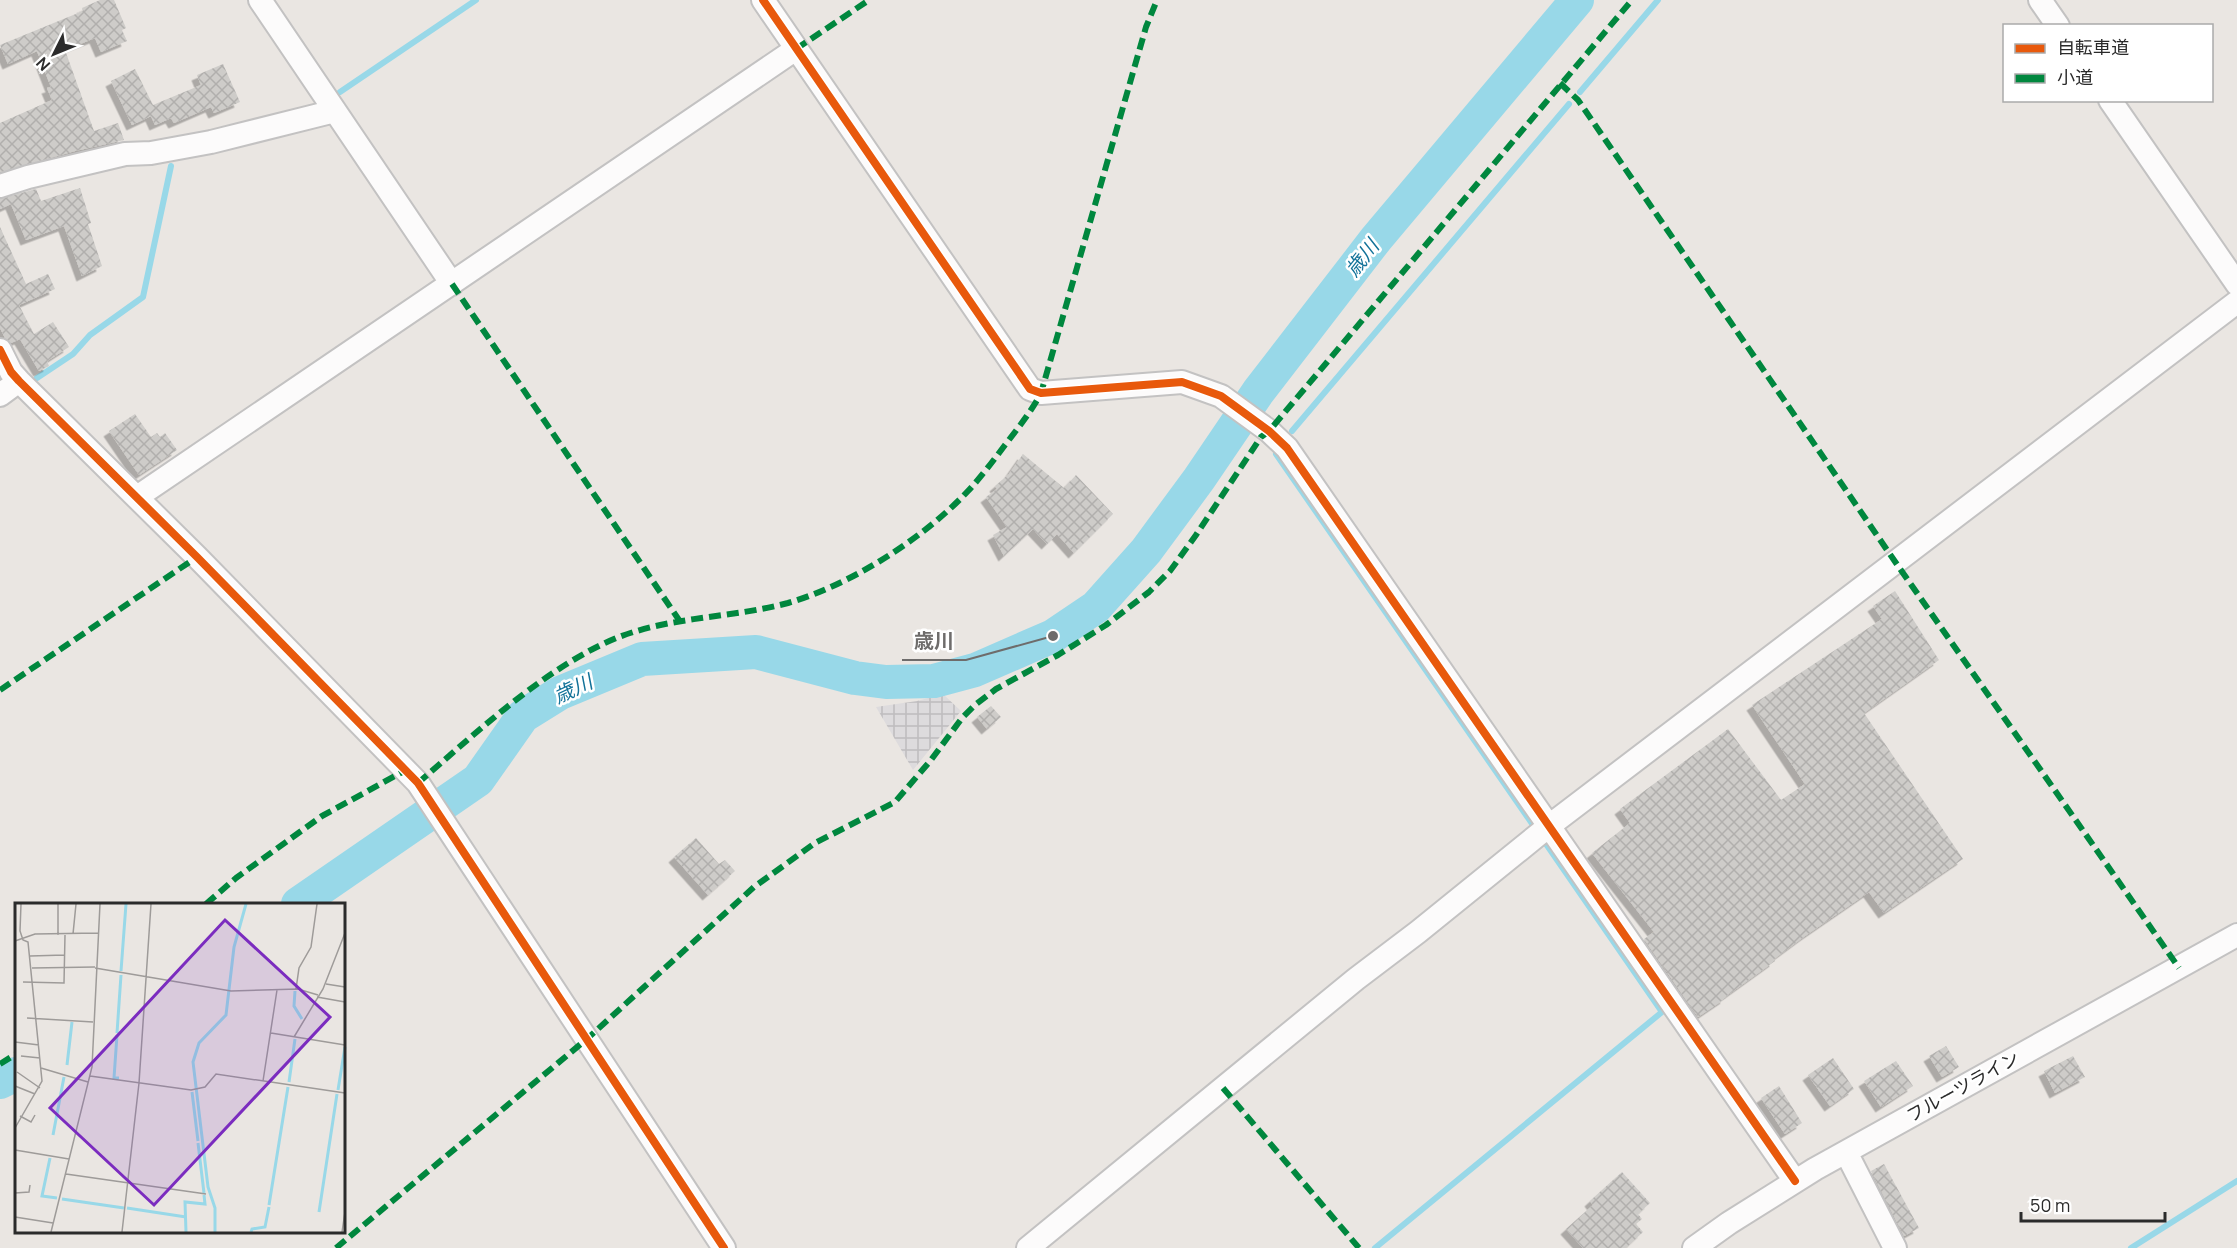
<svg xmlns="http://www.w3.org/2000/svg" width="2237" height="1248" viewBox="0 0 2237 1248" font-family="Manrope,'Noto Sans JP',sans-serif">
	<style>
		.industrial { fill: url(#industrial-grid) }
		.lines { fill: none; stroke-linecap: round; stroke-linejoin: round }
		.stream { stroke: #98d8e8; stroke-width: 6 }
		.river { stroke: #98d8e8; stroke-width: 34 }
		.building { fill: url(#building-cross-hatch); filter: url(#shadow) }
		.minor-casing { stroke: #c3c2c2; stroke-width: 26 }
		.minor { stroke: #fcfbfb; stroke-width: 22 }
		.quiet { stroke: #00873e; stroke-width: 6; stroke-dasharray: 12 6; stroke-linecap: butt }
		.cycleway-casing { stroke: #fff; stroke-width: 11 }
		.cycleway { stroke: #e8590c; stroke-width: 8 }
		.labels { text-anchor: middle; stroke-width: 5; stroke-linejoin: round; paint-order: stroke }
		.street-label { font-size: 18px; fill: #2b2b2b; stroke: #fff }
		.water-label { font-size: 20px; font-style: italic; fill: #127299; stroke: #fff }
		.inset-river { fill: none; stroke: #98d8e8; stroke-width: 3 }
		.inset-road { fill: none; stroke: #9e9b99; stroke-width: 1.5 }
		.view { fill: #7b2cbf; fill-opacity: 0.15; stroke: #7b2cbf; stroke-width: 3 }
		.inset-edge { fill: none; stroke: #2b2b2b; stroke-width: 3 }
		.leader { fill: none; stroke: #6e6c6b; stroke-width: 2 }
		.callout-dot { fill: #6e6c6b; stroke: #fff; stroke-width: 2 }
		.callout-label { font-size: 20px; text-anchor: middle; font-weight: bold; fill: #6e6c6b; stroke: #fff; stroke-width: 5; stroke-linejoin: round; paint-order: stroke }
	</style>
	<defs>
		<pattern id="industrial-grid" width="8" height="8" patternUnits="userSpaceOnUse" patternTransform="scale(1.5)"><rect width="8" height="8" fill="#dddbdd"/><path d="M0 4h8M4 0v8" fill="none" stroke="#bebcbe"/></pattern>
		<pattern id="building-cross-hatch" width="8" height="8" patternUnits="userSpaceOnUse" patternTransform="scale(1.5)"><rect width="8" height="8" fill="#ceccc9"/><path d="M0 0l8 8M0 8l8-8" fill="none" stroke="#b1afad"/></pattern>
		<filter id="shadow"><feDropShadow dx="-5.5" dy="5.5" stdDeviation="0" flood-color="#0004"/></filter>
	</defs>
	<rect width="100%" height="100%" fill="#eae6e2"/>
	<path class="industrial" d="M943,694L961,711L913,770L876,707L917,701Z"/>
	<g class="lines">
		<path class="stream" d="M340,92L476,0
			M1580,92L1658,0
			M37,378L73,354L90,335L143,297L171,166
			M1292,431L1569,104
			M1276,454L1533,825
			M1375,1248L1662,1012L1544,841
			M2131,1248L2237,1181"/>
		<path class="river" d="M298,904L478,780L523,716L560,693L642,659L756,652L855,678L886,682L934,681L975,670L1053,636L1096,607L1146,551L1199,479L1258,392L1376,239L1577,0
			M0,1082L16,1074"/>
	</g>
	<path class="building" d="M100,0H114L126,28L122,30L127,41L101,52L95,38L65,50L94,131L118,123L124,140L75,151L0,172V123L52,100L47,88L51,87L37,51L8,64L0,45L83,11L82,8Z
		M223,64L240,102L214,113L211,107L174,123L171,118L155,125L151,116L132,125L111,81L135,69L153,105L201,85L197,75Z
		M80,188L91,223L88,224L102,266L82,276L64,226L26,240L11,204L0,209V199L32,190L36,189L41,201Z
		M0,227L26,284L48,274L55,289L19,305L34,334L53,322L69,347L47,361L49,366L39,371L20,339L11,343L5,338L0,328Z
		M135,414L151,437L157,433L160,437L165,433L177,450L139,475L109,431Z
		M1023,454L1064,488L1076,475L1113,514L1074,553L1057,534L1047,544L1033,529L1004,556L993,535L1007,527L986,497L997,489L995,486L1009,474Z
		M1895,591L1939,660L1864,713L1963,859L1884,913L1869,892L1805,936L1774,959L1775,961L1725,997L1726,998L1698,1017L1644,939L1654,932L1592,853L1630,823L1620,809L1728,729L1781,800L1805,784L1752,705L1882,619L1873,606Z
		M991,706L1001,717L987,729L977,717Z
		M696,838L719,864L725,860L735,871L708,895L674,857Z
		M1946,1046L1959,1067L1942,1077L1929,1056Z
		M2073,1056L2085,1077L2055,1093L2044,1071Z
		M1833,1058L1854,1089L1830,1106L1808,1075Z
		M1896,1061L1913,1086L1881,1107L1864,1081Z
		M1779,1086L1802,1123L1785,1134L1761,1098Z
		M1884,1164L1919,1228L1904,1236L1871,1171Z
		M1622,1172L1650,1203L1638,1214L1642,1219L1636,1224L1643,1232L1626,1248H1583L1566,1229L1593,1205L1590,1201Z"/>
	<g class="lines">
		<g class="minor-casing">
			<path id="minor" d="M260,0L452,284
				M763,0L1030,389L1041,393L1182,382L1221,396L1269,431L1287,448L1795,1181
				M2040,0L2058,26
				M2110,100L2237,284
				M0,186L28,177L125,154L151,153L211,142L335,111
				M0,350L11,372L19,381L197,557L418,783L724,1248
				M0,395L19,381
				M137,497L796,49
				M1846,1152L1895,1248
				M1028,1248L1356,979L1418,932L1549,826L2237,302
				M1694,1248L1729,1223L1815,1169L2237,935"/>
		</g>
		<use href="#minor" class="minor"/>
		<path class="quiet" d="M796,49L869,0
			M1560,83L1578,100L1896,563L2179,968
			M452,284L679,620
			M0,690L197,557
			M418,783C476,733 548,665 619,637C674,616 732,618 788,603C850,585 923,539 968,491C981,477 993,461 1005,445C1018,428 1031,412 1041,393L1146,27L1157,0
			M206,904L236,878L322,816L406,770
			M0,1064L16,1054
			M1223,1088L1359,1248
			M336,1248L588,1038L754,887L815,843L895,802L931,760L962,718L975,705L996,689L1058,655L1106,625L1149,592L1170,571L1196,535L1261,437L1269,431L1632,0"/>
		<g class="cycleway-casing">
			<path id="cycleway" d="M763,0L1030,389L1041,393L1182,382L1221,396L1269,431L1287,448L1795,1181
				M0,350L11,372L19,381L197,557L418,783L724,1248"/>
		</g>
		<use href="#cycleway" class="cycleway"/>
	</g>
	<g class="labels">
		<g class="street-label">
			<text transform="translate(1963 1087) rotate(-29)" y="6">フルーツライン</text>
		</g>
		<g class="water-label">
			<text transform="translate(1362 258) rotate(-52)" y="7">歳川</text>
			<text transform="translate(573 689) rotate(-25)" y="7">歳川</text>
		</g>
	</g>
	<g transform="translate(15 903)">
		<rect width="330" height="330" fill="#eae6e2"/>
		<path class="inset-river" d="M106,68L111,1M280,88L279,103L287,116M102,130L106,72M102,132L99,175H104M52,162L57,119M274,179L280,136M323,187L330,144M177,189L183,238M38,232L49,174M183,240L189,290M35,255L27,293L42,295M47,296L109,305M254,302L273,184M112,305L171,314M304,309L322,191M171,329L170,299L190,301L189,292M200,329V305L193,284L178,159L184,140L211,112L219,44L231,1M236,329L237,326L250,324L254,304"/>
		<path class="inset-road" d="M58,31L61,1M43,32V1M0,38L20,31L83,30M15,53L50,52M17,65L80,64M80,65L216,88L283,86L303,92M8,79L49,80L50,32M311,81L330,84M281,86L284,65L296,44L302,1M302,94L330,99M12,115L78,119M256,130L330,142M279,134L308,86L330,30M0,139L24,142M6,153L25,155M26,165L73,179M2,169L25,185M75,173L176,187L190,184L201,171L330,190M248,178L262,87M0,183L20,191M5,213L16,219L20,212M0,225L27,178L13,39L8,37L5,28L6,1M0,247L54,256M51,271L191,291M0,290L14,289L15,282M0,314L38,320M36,329L77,164L85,1M107,329L124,180L136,1M327,329L330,309"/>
		<path class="view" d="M210,17L315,114L139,302L35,205Z"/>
		<rect width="330" height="330" class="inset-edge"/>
	</g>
	<path class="leader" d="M1053 636L966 660H902"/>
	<circle class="callout-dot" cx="1053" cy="636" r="6"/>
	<g class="callout-label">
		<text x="934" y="648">歳川</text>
	</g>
	<rect x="2003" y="24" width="210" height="78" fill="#ffffff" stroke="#aaaaaa" stroke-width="1.5"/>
	<rect x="2015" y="44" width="30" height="9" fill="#e8590c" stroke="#aaaaaa" stroke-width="1.5"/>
	<text x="2057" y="54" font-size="18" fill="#2b2b2b">自転車道</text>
	<rect x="2015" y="74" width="30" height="9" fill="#00873e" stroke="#aaaaaa" stroke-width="1.5"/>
	<text x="2057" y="84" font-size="18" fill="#2b2b2b">小道</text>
	<g transform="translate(54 54) rotate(227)" stroke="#ffffff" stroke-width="4.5" paint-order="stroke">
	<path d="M0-4.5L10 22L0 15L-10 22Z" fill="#2b2b2b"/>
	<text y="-9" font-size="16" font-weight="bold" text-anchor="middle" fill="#2b2b2b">N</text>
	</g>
	<path d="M2021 1212v9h144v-9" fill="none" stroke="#2b2b2b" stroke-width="3"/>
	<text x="2030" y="1212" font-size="18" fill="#2b2b2b" stroke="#ffffff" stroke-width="4.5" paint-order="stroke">50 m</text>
</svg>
